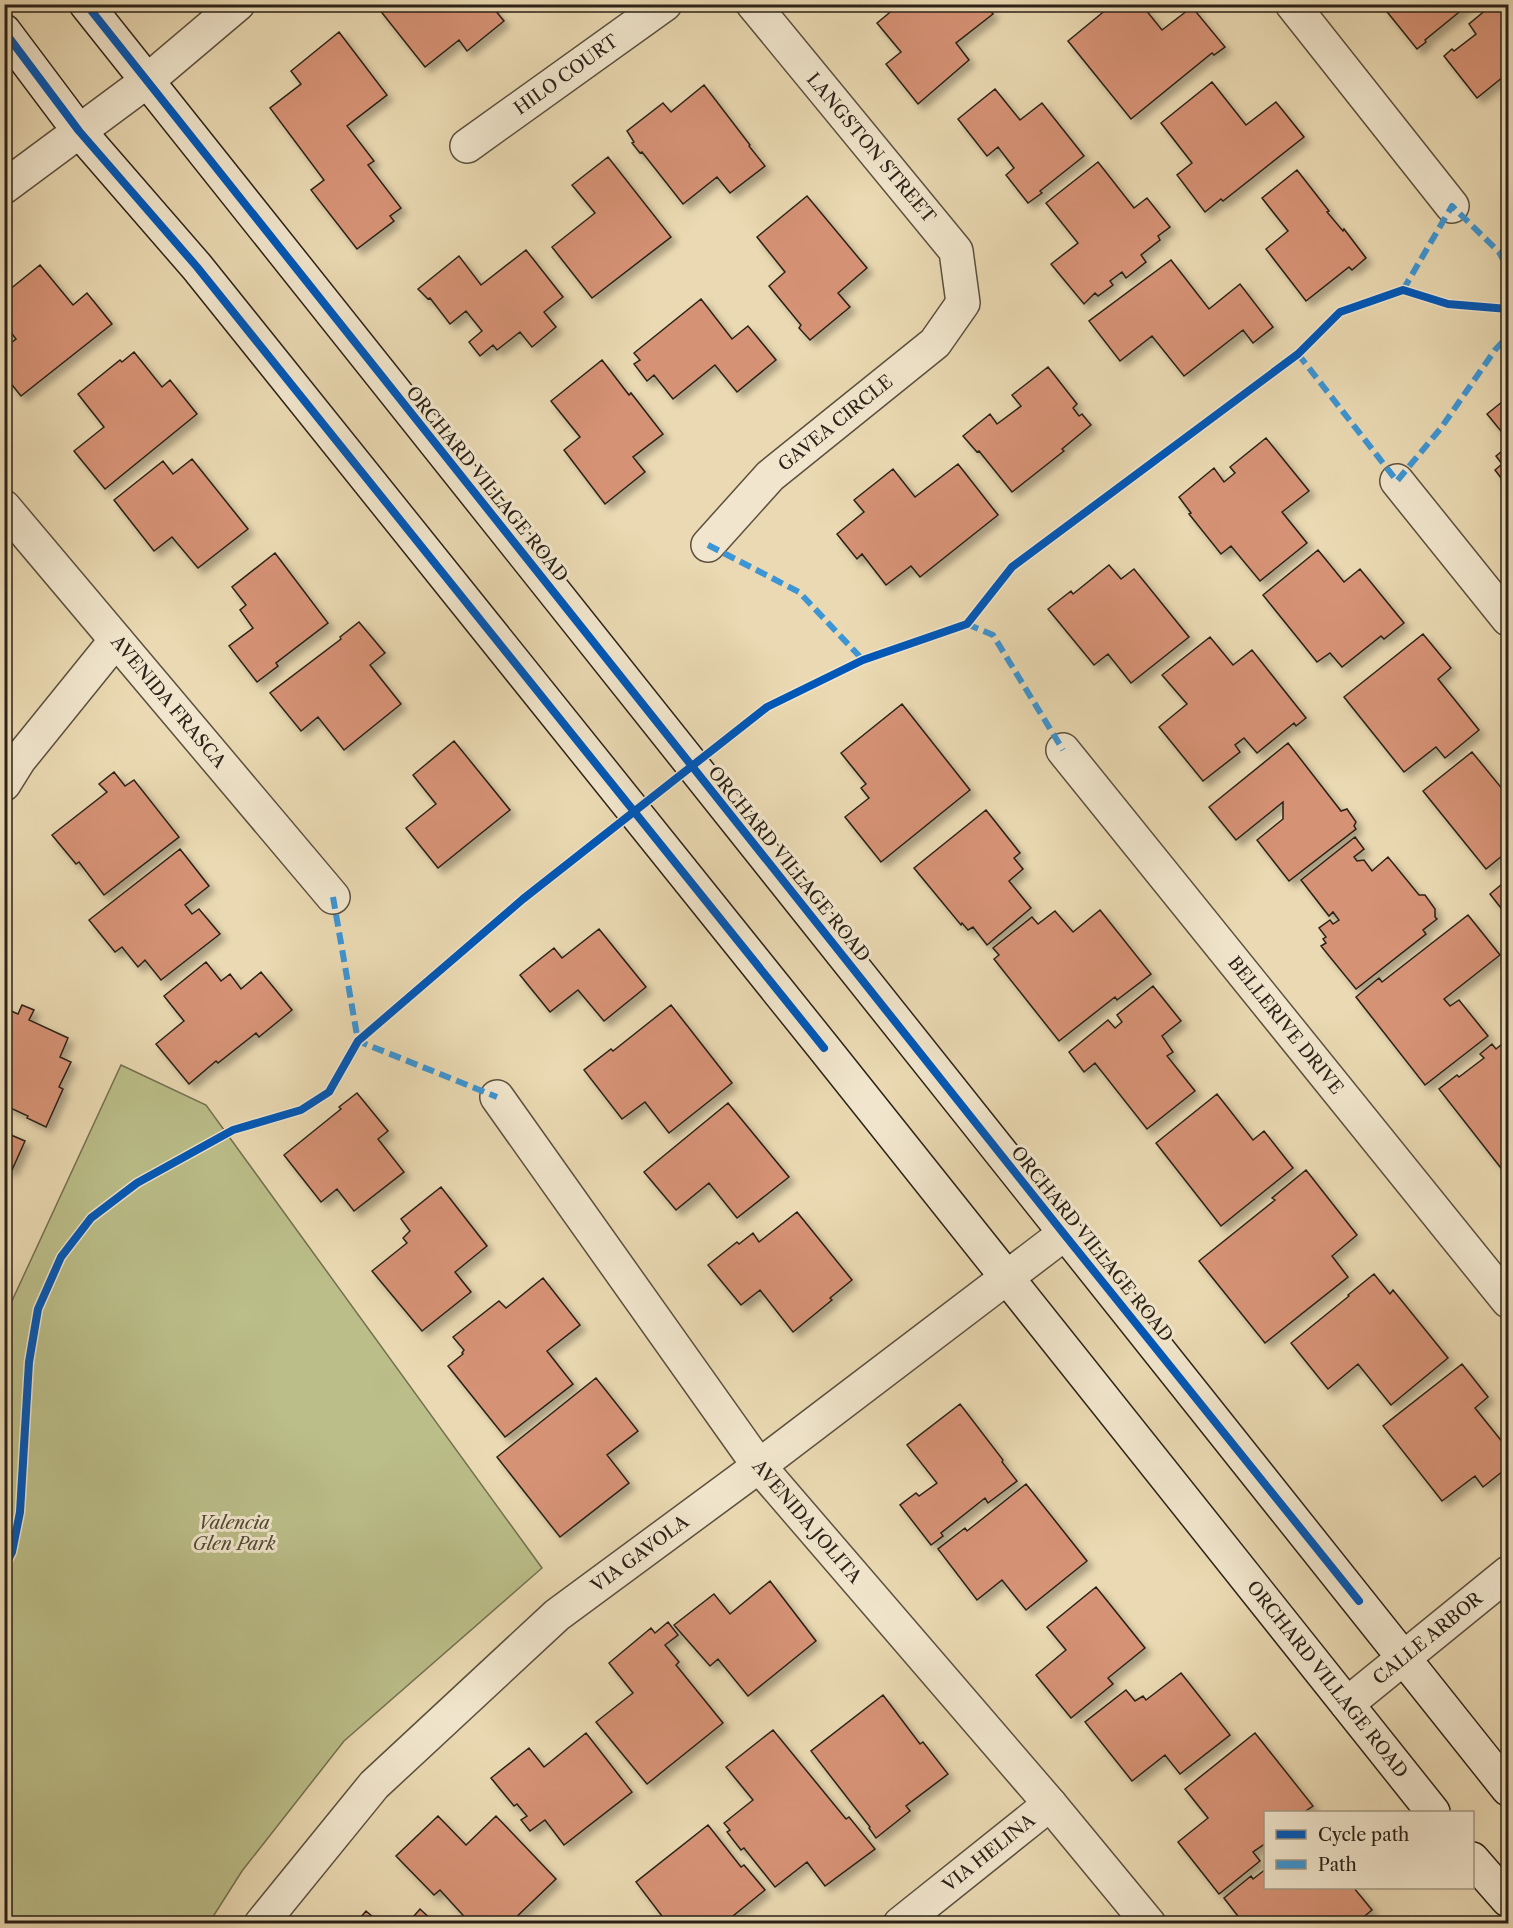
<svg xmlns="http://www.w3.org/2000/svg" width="1513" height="1928" viewBox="0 0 1513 1928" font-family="'Libre Caslon Text',serif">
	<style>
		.green { fill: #bbbe89; stroke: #737050; stroke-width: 1.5 }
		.building { fill: #d69275; stroke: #2b2218; stroke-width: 1.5; filter: url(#shadow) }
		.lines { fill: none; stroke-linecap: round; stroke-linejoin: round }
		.street-casing { stroke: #5b503e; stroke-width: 36 }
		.secondary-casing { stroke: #2b2218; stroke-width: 36 }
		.street { stroke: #f1e6cd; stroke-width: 33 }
		.secondary { stroke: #f1e6cd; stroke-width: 33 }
		.quiet { stroke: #3c95d4; stroke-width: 6; stroke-dasharray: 12 6; stroke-linecap: butt }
		.cycleway-casing { stroke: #f1e6cd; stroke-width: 11 }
		.cycleway { stroke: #0057b8; stroke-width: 8 }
		.labels { text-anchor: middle; stroke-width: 6; stroke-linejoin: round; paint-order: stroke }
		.street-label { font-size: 18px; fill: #2b2218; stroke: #f1e6cd }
		.park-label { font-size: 18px; font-style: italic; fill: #4f4934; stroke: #f1e6cd }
	</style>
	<defs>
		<filter id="shadow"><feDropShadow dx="5.5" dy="5.5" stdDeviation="3" flood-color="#0004"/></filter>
	</defs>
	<rect width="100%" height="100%" fill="#ead9b2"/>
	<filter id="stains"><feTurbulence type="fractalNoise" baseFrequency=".00333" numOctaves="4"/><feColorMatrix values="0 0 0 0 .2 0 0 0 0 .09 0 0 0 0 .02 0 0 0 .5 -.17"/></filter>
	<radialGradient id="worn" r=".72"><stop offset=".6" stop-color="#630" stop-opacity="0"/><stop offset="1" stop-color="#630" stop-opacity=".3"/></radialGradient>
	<path class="green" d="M121,1065L206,1105L542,1568L344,1741L242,1871L209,1923H5V1316Z"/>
	<path class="building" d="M384,4H490L504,21L467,51L459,40L425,67L379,9Z
		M900,4H985L993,14L956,43L969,60L918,104L886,64L901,52L877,23Z
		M1113,4H1141L1162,30L1192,7L1225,47L1214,55L1212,53L1131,119L1068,41Z
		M1389,4H1469L1425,40L1426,42L1417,49L1384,8Z
		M1493,4H1508V84L1503,77L1477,98L1444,56L1452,49L1454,51L1476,34L1469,24Z
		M339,32L387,95L347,126L374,161L368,165L401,208L390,216L394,221L357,249L311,190L324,180L270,108L301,84L291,71Z
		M1212,82L1246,125L1276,102L1304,137L1223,201L1221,199L1205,212L1177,175L1192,163L1161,123Z
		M704,85L750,145L749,146L765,166L730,193L717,177L683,204L642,152L640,153L632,143L634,142L627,131L663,103L671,112Z
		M995,89L1020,120L1042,103L1084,156L1040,191L1042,193L1028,203L1006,175L1014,168L998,147L987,156L958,119Z
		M608,157L671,237L592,298L552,247L595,213L572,185Z
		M1098,162L1134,208L1147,198L1170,227L1158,236L1160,240L1141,255L1146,262L1126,278L1122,272L1110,281L1113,285L1098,296L1095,293L1084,304L1051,264L1078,243L1046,203Z
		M1297,170L1329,211L1327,212L1343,231L1344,229L1366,258L1352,270L1349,267L1306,301L1266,249L1288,231L1262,198Z
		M807,196L867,268L838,293L850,307L810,340L799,328L801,325L769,286L785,272L757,237Z
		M526,250L563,297L544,312L556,327L532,347L520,332L497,350L493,345L480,356L469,342L482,331L466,311L450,324L430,298L428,299L418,289L459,256L481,285Z
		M1171,260L1209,309L1240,284L1273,327L1253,343L1243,330L1184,376L1152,336L1120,361L1089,321Z
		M40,265L73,305L87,293L112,324L21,396L4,375V348L16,339L10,331L4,335V294Z
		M701,299L732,339L748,326L776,360L737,392L715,365L673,399L654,375L647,381L634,364L640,360L634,353Z
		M134,352L162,387L170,380L197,414L105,489L74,451L104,427L78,394L120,360L122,362Z
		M602,360L629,395L631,393L663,434L633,457L645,472L605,504L564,450L580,437L551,401Z
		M1048,367L1077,404L1073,408L1079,416L1082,414L1091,425L1062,449L1064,451L1012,492L979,451L977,452L963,436L990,414L997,424L1021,406L1012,395Z
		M1508,397V435L1505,436L1487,414Z
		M1266,438L1309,491L1282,512L1307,543L1260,581L1231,546L1221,554L1189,514L1191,513L1179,497L1214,468L1224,482L1235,473L1230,467Z
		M1508,446V487L1495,470L1502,464L1496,456Z
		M192,459L248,529L198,568L172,537L154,551L114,500L163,461L173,474Z
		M958,464L998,515L920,577L911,566L886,585L862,554L857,559L837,534L864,512L854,500L893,469L915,497Z
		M1318,550L1344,582L1360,569L1404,623L1384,639L1381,636L1342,667L1330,653L1317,662L1263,595Z
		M275,553L328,623L276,663L278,666L257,682L229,646L253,628L240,610L246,605L232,587Z
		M1109,565L1121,579L1134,569L1189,637L1131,683L1108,654L1094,665L1048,609L1071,591L1073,594Z
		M359,622L385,653L370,665L401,704L344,750L318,717L301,731L270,693L341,639L340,637Z
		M1423,634L1451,668L1438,679L1479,730L1445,758L1436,747L1404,772L1344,697Z
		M1210,637L1233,665L1252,650L1306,718L1296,726L1294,723L1257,753L1244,738L1235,745L1240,752L1203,781L1159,727L1187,704L1162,675Z
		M902,704L970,790L881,862L845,817L869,798L861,788L866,784L841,753Z
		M454,741L510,810L438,868L406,828L436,804L413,775Z
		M1288,743L1341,811L1347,809L1356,822L1354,826L1356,829L1289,881L1257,840L1283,819V802L1236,840L1209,807Z
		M1472,752L1503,790L1508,785V851L1486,869L1423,791Z
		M114,772L125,786L134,780L179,837L104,895L79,862L76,864L52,835L107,792L99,784Z
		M986,810L1020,853L1014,858L1023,869L1009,881L1031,908L987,945L973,927L968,930L962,923L961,925L914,868Z
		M1355,837L1364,849L1354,857L1357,861L1364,860L1372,871L1388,857L1419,895H1425L1435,909V917L1437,919L1423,930L1426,934L1356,989L1321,946L1326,943L1323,939L1326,937L1319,928L1330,920L1333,924L1339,920L1333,912L1329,916L1301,880Z
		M180,849L209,886L185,905L192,914L199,909L220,934L161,980L145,960L138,967L122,947L115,952L89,920Z
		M1508,879V917L1490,894Z
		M1100,910L1151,974L1117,1000L1115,997L1059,1041L994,959L999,955L993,948L1032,917L1038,924L1055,911L1073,932Z
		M1468,915L1500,955L1444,999L1450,1006L1459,1000L1488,1036L1425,1085L1356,997L1379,978L1382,982Z
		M599,929L646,987L604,1021L578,990L550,1012L520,975L554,948L562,958Z
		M206,962L221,981L230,974L241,989L261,972L292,1010L259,1037L256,1033L218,1063L216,1061L189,1084L156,1044L184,1021L164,996Z
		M1153,986L1181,1021L1162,1036L1173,1052L1167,1056L1195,1091L1147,1129L1095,1063L1084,1072L1069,1052L1108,1020L1115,1028L1122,1022L1117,1015Z
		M22,1005L34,1010L29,1020L68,1038L60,1057L71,1062L59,1087L63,1089L46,1127L27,1118L28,1116L4,1105V1008L18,1014Z
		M671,1005L732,1083L669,1133L645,1102L622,1119L584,1070L611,1049L613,1051Z
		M1508,1039V1177L1439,1089L1457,1075L1459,1077L1484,1058L1480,1054L1492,1044L1496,1049Z
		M357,1093L388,1131L378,1139L404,1172L354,1211L337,1189L321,1202L284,1155L341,1109L339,1107Z
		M1217,1094L1253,1140L1264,1131L1293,1168L1221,1226L1156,1143Z
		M728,1103L789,1177L737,1218L709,1183L676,1210L644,1172Z
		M4,1132L25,1141L12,1170L6,1167L4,1170Z
		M1306,1170L1357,1235L1332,1256L1348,1277L1265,1343L1199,1261L1275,1200L1272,1198Z
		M441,1187L487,1246L455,1272L471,1292L422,1331L372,1271L407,1243L403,1238L410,1231L401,1219Z
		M797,1212L852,1280L830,1298L832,1300L793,1332L760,1290L741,1305L708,1265L737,1242L739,1244L753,1233L759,1242Z
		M1374,1274L1390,1294L1393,1290L1448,1358L1391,1405L1358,1364L1328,1389L1291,1343L1349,1296L1348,1295Z
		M543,1278L580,1325L547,1351L573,1384L505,1437L448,1366L463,1354L462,1353L464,1350L453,1337L499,1301L506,1308Z
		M1462,1364L1488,1397L1475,1408L1508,1449V1467L1483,1487L1475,1476L1442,1501L1383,1426Z
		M596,1378L638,1431L607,1455L629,1483L560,1537L497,1457Z
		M960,1404L1003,1460L1002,1462L1017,1481L988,1503L985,1498L941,1533L943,1536L931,1545L900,1505L916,1493L919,1496L937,1483L907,1445Z
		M1026,1484L1087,1561L1026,1610L1002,1580L977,1600L938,1549L965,1528L967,1531Z
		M770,1581L816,1641L748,1696L718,1659L710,1666L674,1625L714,1594L730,1614Z
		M1096,1587L1145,1648L1108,1678L1113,1684L1071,1718L1036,1675L1066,1650L1047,1627Z
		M668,1622L678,1635L665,1645L679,1662L676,1665L723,1723L647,1784L596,1722L633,1693L609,1663L651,1628L655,1633Z
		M1181,1673L1230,1735L1180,1774L1165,1755L1132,1781L1085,1722L1126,1690L1135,1701L1143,1696L1146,1700Z
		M883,1695L920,1744L923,1742L948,1774L906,1806L910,1811L876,1838L869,1828L870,1827L811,1751Z
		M773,1730L846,1819L849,1817L875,1849L825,1886L807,1862L775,1887L744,1848L741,1850L727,1832L730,1830L724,1823L753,1800L726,1767Z
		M586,1733L632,1792L564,1845L545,1820L530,1831L521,1820L527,1816L517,1804L514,1806L491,1778L529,1748L544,1767Z
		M1255,1733L1313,1806L1304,1812H1266V1843L1253,1852L1260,1861L1219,1894L1178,1842L1208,1818L1185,1789Z
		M438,1816L466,1845L496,1816L556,1879L509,1924H471L440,1890L434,1895L396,1856Z
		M708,1825L741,1867L744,1865L765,1890L723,1924H663L662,1922L665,1920L636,1882Z
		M1266,1869V1888H1354L1372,1910L1355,1924H1244L1224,1898L1251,1876L1253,1879Z
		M420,1909L436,1924H407Z
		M366,1911L381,1924H355Z"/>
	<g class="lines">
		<g class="street-casing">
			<g id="street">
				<path d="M1292,4L1452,206"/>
				<path id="s1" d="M467,146L665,4"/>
				<path d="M4,187L147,81L238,4"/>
				<path d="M1397,481L1508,619"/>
				<path id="s2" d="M4,507L333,897"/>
				<path id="s3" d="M708,545L770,476L935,343L963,303L956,251L753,4"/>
				<path id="s4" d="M1063,750L1508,1301"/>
				<path d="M4,784L19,760L116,640"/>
				<path id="s5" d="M497,1097L759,1466L1050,1804L1149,1924"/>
				<path id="s6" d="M1347,1704L1508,1573"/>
				<path id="s7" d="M261,1924L374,1785L557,1615L759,1466L1064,1234"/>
				<path id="s8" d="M900,1924L1050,1804"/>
			</g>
		</g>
		<g class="secondary-casing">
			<g id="secondary">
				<path d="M86,4L1508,1789"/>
				<path id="s9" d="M4,31L79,131L197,267L824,1048L1433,1812"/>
				<path d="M1472,1859L1508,1900"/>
			</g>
		</g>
		<use href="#street" class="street"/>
		<use href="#secondary" class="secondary"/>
		<path class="quiet" d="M1403,290L1452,206L1499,252L1508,269
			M1298,354L1397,481L1441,428L1495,350L1508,336
			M708,545L799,592L863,660
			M967,624L993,635L1063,750
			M333,897L358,1041L497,1097"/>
		<g class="cycleway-casing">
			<path id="cycleway" d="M86,4L1064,1234L1359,1601
				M4,31L79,131L197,267L824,1048
				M4,1568L12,1552L20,1512L29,1362L38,1309L61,1257L91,1218L137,1183L233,1130L301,1110L329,1092L358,1041L523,899L767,707L863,660L967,624L1012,567L1298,354L1340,312L1403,290L1448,304L1508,309"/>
		</g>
		<use href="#cycleway" class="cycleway"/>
	</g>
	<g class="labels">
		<g class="street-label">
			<text dy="6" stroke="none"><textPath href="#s1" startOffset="122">HILO COURT</textPath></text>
			<text transform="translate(871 148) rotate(50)" y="6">LANGSTON STREET</text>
			<text dy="6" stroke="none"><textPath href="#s3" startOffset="177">GAVEA CIRCLE</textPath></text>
			<text transform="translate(487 484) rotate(51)" y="6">ORCHARD VILLAGE ROAD</text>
			<text dy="6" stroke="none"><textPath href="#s2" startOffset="255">AVENIDA FRASCA</textPath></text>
			<text transform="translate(789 864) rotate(51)" y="6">ORCHARD VILLAGE ROAD</text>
			<text dy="6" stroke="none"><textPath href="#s4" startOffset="354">BELLERIVE DRIVE</textPath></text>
			<text transform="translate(1092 1244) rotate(51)" y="6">ORCHARD VILLAGE ROAD</text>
			<text dy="6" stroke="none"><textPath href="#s5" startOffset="526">AVENIDA JOLITA</textPath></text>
			<text dy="6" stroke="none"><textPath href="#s7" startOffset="532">VIA GAVOLA</textPath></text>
			<text dy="6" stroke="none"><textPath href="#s6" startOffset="104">CALLE ARBOR</textPath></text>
			<text dy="6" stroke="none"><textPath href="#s9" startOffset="2114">ORCHARD VILLAGE ROAD</textPath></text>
			<text dy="6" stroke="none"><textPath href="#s8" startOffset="114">VIA HELINA</textPath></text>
		</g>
		<g class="park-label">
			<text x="234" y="1529">Valencia<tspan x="234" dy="21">Glen Park</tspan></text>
		</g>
	</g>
	<rect width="1513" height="1928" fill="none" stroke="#ead9b2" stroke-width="24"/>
	<rect x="6" y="6" width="1501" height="1916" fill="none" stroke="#2b2218" stroke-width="3"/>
	<rect x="12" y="12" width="1489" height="1904" fill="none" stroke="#2b2218" stroke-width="1.5"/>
	<rect x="1264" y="1811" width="210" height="78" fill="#f1e6cd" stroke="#a29885" stroke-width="1.5"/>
	<rect x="1276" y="1830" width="30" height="9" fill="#0057b8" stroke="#a29885" stroke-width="1.5"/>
	<text x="1318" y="1841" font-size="18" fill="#2b2218">Cycle path</text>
	<rect x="1276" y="1860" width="30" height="9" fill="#3c95d4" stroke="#a29885" stroke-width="1.5"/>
	<text x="1318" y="1871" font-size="18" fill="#2b2218">Path</text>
	<rect width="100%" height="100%" filter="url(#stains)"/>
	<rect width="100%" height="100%" fill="url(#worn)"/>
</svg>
